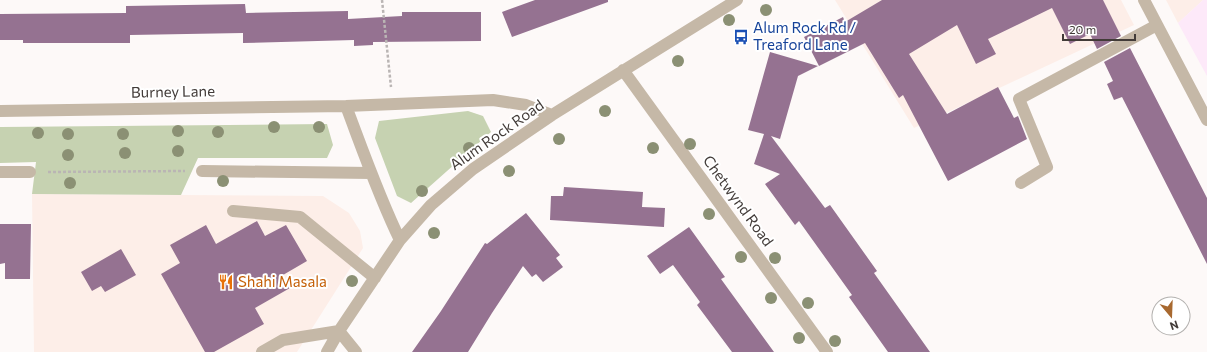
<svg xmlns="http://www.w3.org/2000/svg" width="1207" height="352" viewBox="0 0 1207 352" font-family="Commissioner,sans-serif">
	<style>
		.built { fill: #fdeee8 }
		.education { fill: #fde9f9 }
		.green { fill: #c6d2b1 }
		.building { fill: #957291 }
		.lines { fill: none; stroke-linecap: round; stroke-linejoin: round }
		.path { stroke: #bab5b4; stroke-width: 2.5; stroke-dasharray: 3 2; stroke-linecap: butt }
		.minor { stroke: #c5b8a7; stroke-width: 12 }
		.tree { fill: #8b9074 }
		.labels { text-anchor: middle; stroke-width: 4; stroke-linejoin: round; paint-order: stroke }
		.transit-label { font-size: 15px; fill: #164399; stroke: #fff; text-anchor: start }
		.street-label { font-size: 15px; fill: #423b38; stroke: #fff }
		.food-label { font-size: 15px; fill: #c56008; stroke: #fff; text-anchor: start }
	</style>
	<rect width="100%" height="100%" fill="#fdf9f8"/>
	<path class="built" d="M835,0H1121L1134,25L914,128Z
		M1166,0H1203L1178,23Z
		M32,194L323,196L349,213L360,231L363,248L297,352H34Z"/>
	<path class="education" d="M1203,0H1207V76L1178,23Z"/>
	<path class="green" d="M468,111L483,116L491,132L411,203L397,196L375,138L379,121Z
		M327,124L333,145L327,158H198L181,195L32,194L36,162L0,163V127Z"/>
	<path class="building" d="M535,0H608V2L512,37L502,12Z
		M882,0H1103L1121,36L1097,49L1090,34L1070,44L1052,8L988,39L996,54L976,64L957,25L909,54L947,114L998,87L1014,118L1018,116L1027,139L948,181L903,95L899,98L865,43L819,66L804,37L843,17L845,22Z
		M245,4L246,13L348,11V19L402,16V12H481V41L373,42V45L354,46V40L243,43V33L130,35V43H23V40H0V14L126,13V6Z
		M1130,48L1207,198V264L1122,97L1114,100L1107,84L1113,81L1104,62Z
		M770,52L818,66L798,76L780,139L771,136L825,208L830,205L877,271L874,273L930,352H888L849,297L852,295L799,221L795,225L765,184L780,174L754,164L764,134L748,130Z
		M564,187L643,192L642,207L665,208L664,227L550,220L551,196H563Z
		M526,213L560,255L556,258L563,267L543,282L536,274L532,277L523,266L492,313L468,352H412L441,311L485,243L487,244Z
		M257,221L265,236L286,225L307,261L283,275L290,288L255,308L264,324L214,352H205L161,274L180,263L170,245L206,225L216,244Z
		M0,224H31L30,279H5V263L0,264Z
		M689,227L725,277L721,279L774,352H732L697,305L700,302L673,265L660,274L647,256Z
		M121,249L136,275L105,292L101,286L92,291L81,272Z"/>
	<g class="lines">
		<path class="path" d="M382,0L391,87
			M48,172L185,171"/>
		<path class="minor" d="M1144,0L1207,120
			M623,70L827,352
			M346,106C363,151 379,197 400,240
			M0,111L346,106L493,100L526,105L552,115
			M202,171L371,173
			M0,172H30
			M1021,183L1047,167L1019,99L1157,25
			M233,211L300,217L375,278
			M262,352L283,340L339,331L356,352
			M327,352L339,331L400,240L431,205L473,169L552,115L737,0"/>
	</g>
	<g class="tree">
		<circle cx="766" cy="10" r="6"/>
		<circle cx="729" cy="20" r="6"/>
		<circle cx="678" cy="61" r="6"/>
		<circle cx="605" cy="111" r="6"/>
		<circle cx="274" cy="127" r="6"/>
		<circle cx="319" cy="127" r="6"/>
		<circle cx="178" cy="131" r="6"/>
		<circle cx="218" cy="132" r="6"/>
		<circle cx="38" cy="133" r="6"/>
		<circle cx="68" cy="134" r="6"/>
		<circle cx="123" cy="134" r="6"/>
		<circle cx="559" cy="139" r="6"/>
		<circle cx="690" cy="144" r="6"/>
		<circle cx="469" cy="148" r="6"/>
		<circle cx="653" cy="148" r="6"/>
		<circle cx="178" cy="151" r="6"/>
		<circle cx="125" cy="153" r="6"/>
		<circle cx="68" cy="155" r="6"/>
		<circle cx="509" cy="171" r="6"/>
		<circle cx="223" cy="181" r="6"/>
		<circle cx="70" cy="183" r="6"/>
		<circle cx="422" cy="191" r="6"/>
		<circle cx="709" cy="214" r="6"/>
		<circle cx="434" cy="233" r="6"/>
		<circle cx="741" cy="257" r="6"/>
		<circle cx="775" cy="258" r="6"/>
		<circle cx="352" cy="281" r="6"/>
		<circle cx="771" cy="298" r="6"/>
		<circle cx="808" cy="303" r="6"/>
		<circle cx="799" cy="338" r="6"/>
		<circle cx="835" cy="341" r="6"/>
	</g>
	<defs>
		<g id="bus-bare" transform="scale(1.2)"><path d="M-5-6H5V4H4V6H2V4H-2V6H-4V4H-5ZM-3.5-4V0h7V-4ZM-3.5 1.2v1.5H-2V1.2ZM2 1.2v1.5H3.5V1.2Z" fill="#1a4fb4" stroke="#fff" stroke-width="2.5" paint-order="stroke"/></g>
		<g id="restaurant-bare" transform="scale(1.2)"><path d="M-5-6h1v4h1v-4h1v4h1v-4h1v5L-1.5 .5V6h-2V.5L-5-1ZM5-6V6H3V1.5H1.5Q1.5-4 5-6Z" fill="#e8710a" stroke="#fff" stroke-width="2.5" paint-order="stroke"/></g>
	</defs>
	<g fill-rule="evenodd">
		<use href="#bus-bare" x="741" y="37"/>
		<use href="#restaurant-bare" x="226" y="282"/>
	</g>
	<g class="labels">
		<g class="transit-label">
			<text x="753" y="33">Alum Rock Rd /<tspan x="753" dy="17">Treaford Lane</tspan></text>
		</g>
		<g class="street-label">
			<text transform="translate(173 92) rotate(-1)" y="5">Burney Lane</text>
			<text transform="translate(497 135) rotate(-35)" y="5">Alum Rock Road</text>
			<text transform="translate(738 201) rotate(54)" y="5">Chetwynd Road</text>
		</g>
		<g class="food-label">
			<text x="238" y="287">Shahi Masala</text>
		</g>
	</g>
	<g transform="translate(1171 316) rotate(161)"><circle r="19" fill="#ffffff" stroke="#b3b1af"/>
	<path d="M0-3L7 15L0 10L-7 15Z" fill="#a86930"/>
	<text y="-6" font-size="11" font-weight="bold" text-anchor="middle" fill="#423b38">N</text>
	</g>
	<path d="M1063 34v6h72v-6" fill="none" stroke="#423b38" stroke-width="2"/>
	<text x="1069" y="34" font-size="12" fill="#423b38" stroke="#ffffff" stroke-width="3" paint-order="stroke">20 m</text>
</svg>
